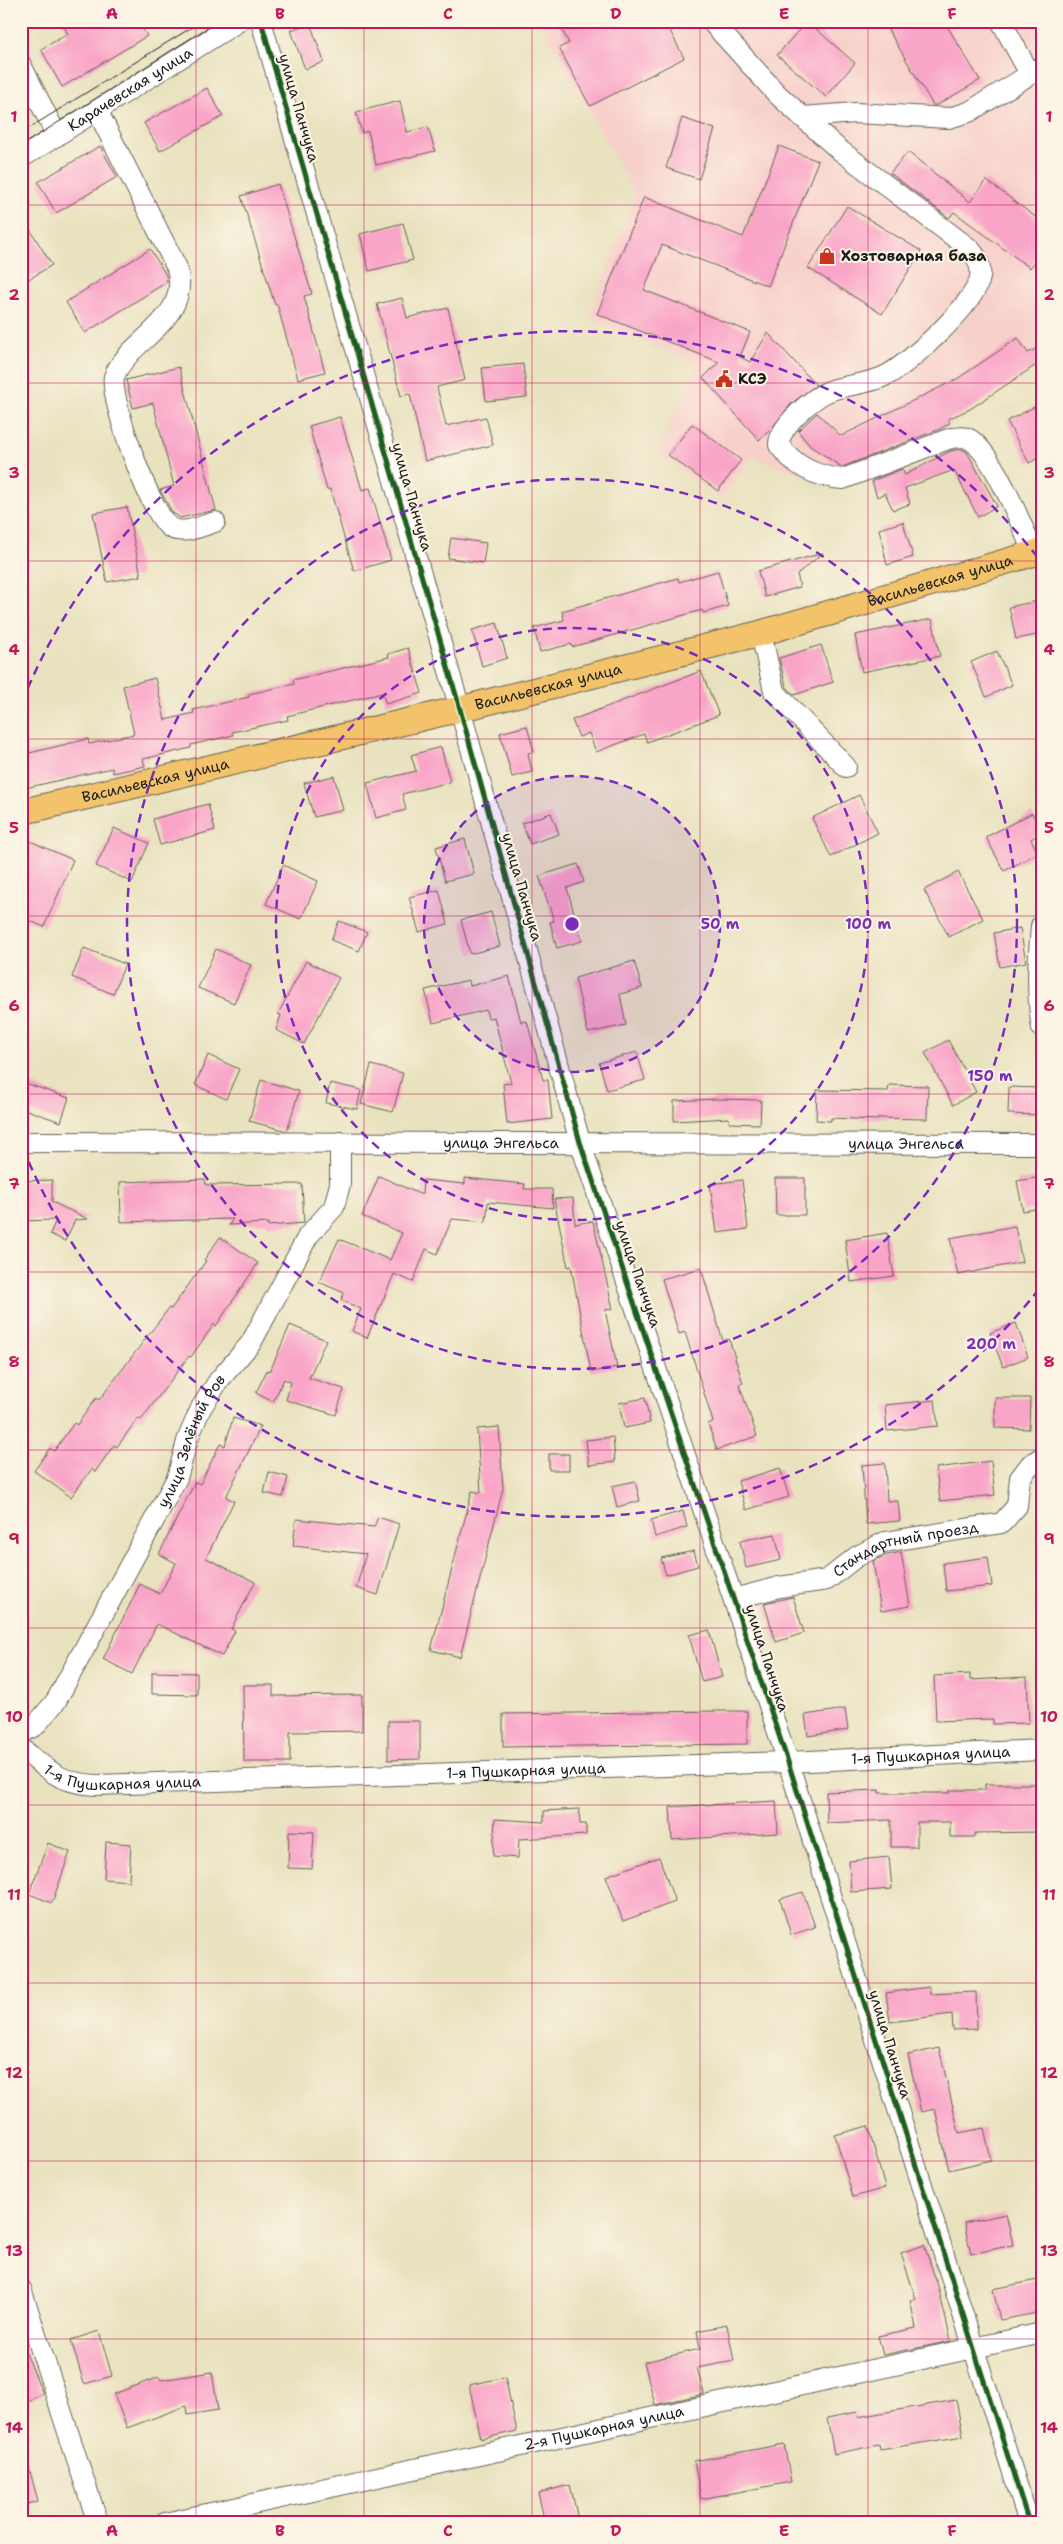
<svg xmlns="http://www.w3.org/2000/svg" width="1063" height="2544" viewBox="0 0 1063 2544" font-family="'Shantell Sans',sans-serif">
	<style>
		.built { fill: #f7d0ca }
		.building { fill: #f9a5c8 }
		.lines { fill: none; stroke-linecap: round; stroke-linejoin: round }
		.minor-casing { stroke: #646155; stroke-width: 22 }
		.major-casing { stroke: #646155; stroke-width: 27 }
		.minor { stroke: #fff; stroke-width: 20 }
		.major { stroke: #f2c36a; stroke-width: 25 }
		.tram { stroke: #1c1c1c; stroke-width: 1 }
		.cycleway-casing { stroke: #fcf5e5; stroke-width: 8 }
		.cycleway { stroke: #1b5e20; stroke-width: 5 }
		.grid { fill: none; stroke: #c2185b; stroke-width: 1; stroke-opacity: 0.55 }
		.ring { fill: none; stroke: #7b2cbf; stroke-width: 2.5; stroke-dasharray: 9 6 }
		.labels { text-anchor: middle; stroke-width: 4; stroke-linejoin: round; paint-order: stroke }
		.street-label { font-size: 15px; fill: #1c1c1c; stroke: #fcf5e5 }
		.poi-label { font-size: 15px; font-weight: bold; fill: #1c1c1c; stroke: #fcf5e5; text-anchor: start }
		.centre { fill: #7b2cbf; stroke: #fcf5e5; stroke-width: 2.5 }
		.ring-label { font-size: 15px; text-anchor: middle; font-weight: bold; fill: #7b2cbf; stroke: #fcf5e5; stroke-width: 4; stroke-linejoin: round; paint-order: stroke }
		.neatline { fill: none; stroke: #c2185b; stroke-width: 2 }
		.grid-label { font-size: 16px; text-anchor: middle; font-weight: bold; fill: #c2185b }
	</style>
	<rect width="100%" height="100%" fill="#fcf5e5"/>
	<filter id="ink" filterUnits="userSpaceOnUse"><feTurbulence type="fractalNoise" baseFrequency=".02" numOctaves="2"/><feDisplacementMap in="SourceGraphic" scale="10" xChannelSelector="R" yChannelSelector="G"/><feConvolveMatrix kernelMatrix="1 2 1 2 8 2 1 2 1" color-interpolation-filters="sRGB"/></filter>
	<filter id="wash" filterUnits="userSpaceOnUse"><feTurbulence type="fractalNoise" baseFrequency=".0096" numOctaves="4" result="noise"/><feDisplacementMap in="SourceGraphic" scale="20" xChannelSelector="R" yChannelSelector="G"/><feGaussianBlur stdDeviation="1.12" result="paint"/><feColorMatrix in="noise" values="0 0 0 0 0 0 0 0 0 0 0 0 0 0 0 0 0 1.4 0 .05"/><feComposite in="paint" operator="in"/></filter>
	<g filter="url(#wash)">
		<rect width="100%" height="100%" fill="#e9e2bf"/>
		<path class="built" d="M540,21H1042V372L1039,368L843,488L752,457L721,499L657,452L698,365L589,318L635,195Z"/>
		<g id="blocks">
			<path class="building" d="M61,21H138L147,36L62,87L41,49L68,34Z
				M557,21H665L684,58L590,106L559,48L569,43Z
				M807,21L855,63L826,97L777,55Z
				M883,21H944L980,80L937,105H933Z
				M310,23L324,62L305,69L291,30Z
				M207,88L223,116L160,151L144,123Z
				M400,101L407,132L428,127L435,151L376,165L368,131L362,133L356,112Z
				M682,118L715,129L699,179L666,168Z
				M100,146L117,177L56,213L38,182Z
				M779,146L818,161L768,286L662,245L644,290L750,332L740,357L750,362L768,333L816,385L791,404L772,428L759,440L703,378L719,362L597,314L644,197L743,237Z
				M908,152L970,202L986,180L1042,222V253L1030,268L954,212L949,218L890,173Z
				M278,184L312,294L304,296L325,372L298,379L277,304L275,305L241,196Z
				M847,206L921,251L882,314L808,268Z
				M21,215L52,265L21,284Z
				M403,223L413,260L369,271L360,234Z
				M150,249L166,275L167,282L85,333L66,302Z
				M402,298L407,318L448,308L465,380L437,387L446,426L486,417L493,445L425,461L410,394L401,396L377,304Z
				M1018,338L1028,353L1042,346V361L970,409L948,419L950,423L940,429L842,467L810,446L798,431L817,413L841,436L957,379Z
				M523,364L527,397L486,401L482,368Z
				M179,367L216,510L180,518L172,512L160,490L174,486L153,403L133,408L126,380Z
				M1042,403V456L1029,463L1007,421Z
				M340,417L362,490L370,488L391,560L354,571L330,489L327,490L309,426Z
				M692,424L741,460L718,491L668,455Z
				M962,449L967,452L997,506L978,517L954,470L905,488L910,504L893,510L885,493L877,497L872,481L902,469L905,475L950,451Z
				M127,507L141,576L107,582L93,513Z
				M903,522L913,557L887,565L879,529Z
				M451,538L486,543L483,563L448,558Z
				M823,553L797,574L800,587L765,597L758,571Z
				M718,571L728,606L703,613L702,610L572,647L571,644L540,652L534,628L564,620L562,611L678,578L679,582Z
				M1042,600V634L1016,639L1009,607Z
				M932,619L940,656L862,672L855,635Z
				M497,623L507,658L482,666L472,630Z
				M821,645L833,682L794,695L786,686L779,658Z
				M408,648L422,693L386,704L382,693L332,705L287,716L288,720L232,732L233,735L191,745V748L143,759L145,766L113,773L112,768L21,789V755L88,739L89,744L134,734L123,686L155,678L165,720L194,713L193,710L249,697V694L294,684L293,680L389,657L388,654Z
				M997,651L1012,685L986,697L971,662Z
				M701,671L719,715L647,742L644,734L596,752L589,733L579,737L572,720Z
				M527,726L534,752L528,753L532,772L512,777L500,733Z
				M441,747L450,782L402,794L406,810L376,818L367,783L416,771L411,755Z
				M334,776L343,810L314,817L304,783Z
				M859,795L878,833L831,857L812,818Z
				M208,804L215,830L160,845L153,819Z
				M551,813L559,834L530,844L522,823Z
				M1032,813L1042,833L1031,839L1038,853L1004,871L986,837Z
				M114,828L149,843L132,882L96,866Z
				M465,839L474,874L445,881L436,847Z
				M30,841L73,860L44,927L21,917V859Z
				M578,864L584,882L567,888L582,941L557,948L550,922L554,921L539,876Z
				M283,865L318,881L301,919L266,904Z
				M958,872L983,919L949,937L924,890Z
				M439,890L448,924L419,932L409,897Z
				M491,912L500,946L470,954L461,920Z
				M339,921L367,932L359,951L331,940Z
				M1020,928L1026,962L1000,967L994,933Z
				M84,948L125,964L113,994L72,977Z
				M216,949L251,965L234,1003L198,988Z
				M306,961L339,978L304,1044L276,1030L281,1015L278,1014Z
				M634,961L642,988L620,994L626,1025L588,1033L575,978Z
				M509,976L521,1022L527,1021L543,1080H548L552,1119L507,1124L503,1084L511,1083L494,1017L488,1018L486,1010L433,1023L425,990L469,980L470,986Z
				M948,1040L976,1092L953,1105L925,1053Z
				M637,1052L645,1080L607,1090L599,1063Z
				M208,1055L239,1069L226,1099L195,1085Z
				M371,1065L403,1073L393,1112L361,1104Z
				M261,1080L299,1091L287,1131L249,1121Z
				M25,1083L69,1098L61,1122L21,1108V1093Z
				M330,1083L361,1090L357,1109L326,1103Z
				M889,1085L928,1086L927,1119L878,1118V1120L831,1118V1121L816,1120L817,1090L888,1091Z
				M1009,1087L1040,1088V1115L1008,1114Z
				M717,1099L761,1100L760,1124L729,1123V1118L674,1121V1101Z
				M379,1176L422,1195L423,1180L465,1184V1178L525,1184L524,1189H552L553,1208L488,1202L486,1222L452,1219L437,1254L426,1249L413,1282L394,1274L367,1338L352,1331L361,1309L341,1300L344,1293L319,1282L339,1239L390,1260L402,1233L362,1216Z
				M1042,1177V1208L1023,1211L1017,1181Z
				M775,1178H805V1215H776Z
				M205,1179L206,1185L302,1184L304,1223L268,1226V1223L229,1225L233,1219L121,1222L120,1182Z
				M52,1180V1202L88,1219L75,1220L65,1241L50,1234L56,1220L21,1221V1181Z
				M742,1180L748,1229L717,1233L710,1184Z
				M573,1198L575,1224L593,1221L613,1309L605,1310L617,1367L591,1372L571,1266L568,1267L554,1199Z
				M1015,1226L1022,1262L958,1275L950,1238Z
				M887,1233L894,1276L851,1282L845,1240Z
				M220,1237L258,1263L216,1326L214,1324L191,1357L189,1356L141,1420L138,1418L117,1447L114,1445L95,1472L92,1469L71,1497L34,1471L50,1448L54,1451L74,1423L77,1425L96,1398L99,1400L169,1308L171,1309L206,1261L204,1260Z
				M701,1268L723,1341L729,1339L743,1383L739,1384L757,1436L717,1450L708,1424L713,1422L685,1332L679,1334L662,1279Z
				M1016,1323L1028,1357L1003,1367L990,1333Z
				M290,1325L326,1340L309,1378L344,1389L336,1415L286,1400L291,1382L284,1379L273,1402L256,1393L267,1370L270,1371Z
				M645,1398L650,1423L624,1428L619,1403Z
				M995,1398H1030L1029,1429L995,1428Z
				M935,1400L938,1426L887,1431L885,1405Z
				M233,1418L261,1426L226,1497L234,1501L206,1558L255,1582L231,1629L235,1631L222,1656L157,1624L132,1674L103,1659L140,1584L160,1594L176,1563L159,1554L195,1482L200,1484L220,1444L225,1446Z
				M499,1427L503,1489L460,1657L431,1650L472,1491L481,1493L477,1429Z
				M613,1437L615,1462L589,1465L586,1440Z
				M549,1454H569V1470H549Z
				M991,1461L995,1495L940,1501L936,1468Z
				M885,1463L887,1501H898L900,1521L866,1524L862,1465Z
				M780,1468L789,1497L746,1510L738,1481Z
				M269,1472L288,1477L283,1497L264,1493Z
				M635,1481L640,1501L617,1507L612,1486Z
				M683,1511L687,1527L655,1537L651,1520Z
				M378,1517L399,1524L378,1595L356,1588L366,1554L293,1546L296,1519L374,1527Z
				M775,1534L781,1560L746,1568L740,1541Z
				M694,1551L698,1566L666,1575L661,1558Z
				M901,1552L910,1606L881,1611L873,1561L887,1555Z
				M988,1557L992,1586L946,1591L943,1563Z
				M793,1597L804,1633L776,1642L764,1603Z
				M709,1630L722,1677L702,1682L689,1635Z
				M152,1672L197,1673V1695L152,1694Z
				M970,1674V1680L1027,1677L1029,1723L993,1724V1719L936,1721L934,1676Z
				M243,1685H273V1696L362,1695V1731L290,1732V1762H244Z
				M845,1709L848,1730L808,1736L805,1715Z
				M720,1711H747V1744L503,1747V1714Z
				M388,1721H420V1759L388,1760Z
				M985,1784H1042V1832L975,1833V1837H950V1822H917V1847H891V1820L827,1823L826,1792L879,1790V1793H950V1790H985Z
				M776,1801L778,1833L672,1840L670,1807Z
				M579,1809L580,1824H586V1835L519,1839L518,1858L493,1856L495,1819L544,1822V1811Z
				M289,1831L314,1832L312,1869L288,1868Z
				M106,1842L131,1844L129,1881L104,1879Z
				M48,1843L70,1852L52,1903L29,1894Z
				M659,1857L675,1902L623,1921L606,1876Z
				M889,1857L892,1889L851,1892L849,1861Z
				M803,1892L815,1927L791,1935L780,1899Z
				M929,1987L930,1994L976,1992L977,2029L953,2030L952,2014L890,2022L886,1993Z
				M939,2048L959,2133L984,2128L991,2160L949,2170L935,2109L921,2112L908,2055Z
				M868,2126L885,2188L853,2197L835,2135Z
				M1006,2214L1013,2245L971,2254L964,2223Z
				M924,2245L938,2286L951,2341L883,2355L878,2336L916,2328L910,2300L916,2299L901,2253Z
				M1042,2279V2312L1000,2320L993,2289Z
				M727,2325L734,2361L697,2368L704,2394L655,2405L644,2362L700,2349L697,2331Z
				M99,2331L112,2376L84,2384L71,2340Z
				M21,2341L43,2394L21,2404Z
				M212,2372L218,2410L187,2415L186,2406L127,2428L114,2394L159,2377L161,2380Z
				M505,2377L517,2431L481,2439L469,2385Z
				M956,2400L963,2436L880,2450L879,2445L834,2454L827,2418L857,2412L858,2417Z
				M784,2444L791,2482L701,2499L694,2461Z
				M26,2457L38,2501L21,2506V2458Z
				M570,2485L579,2523H545L538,2493Z"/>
		</g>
	</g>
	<g filter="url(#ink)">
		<use href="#blocks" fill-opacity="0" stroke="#646155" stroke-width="1"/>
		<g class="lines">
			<g class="minor-casing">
				<g id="minor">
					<path d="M261,21L460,709L580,1142L788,1762L1029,2523"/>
					<path d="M711,21L777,94L837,148L970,249C977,257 982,266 980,277C977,302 910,363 887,375C870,384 850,384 832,390C815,395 778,427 779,445C795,467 817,477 843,479L951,438C956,438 963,436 967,438C990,446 1024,529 1033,553"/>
					<path d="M1001,21L1030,74"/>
					<path d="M21,65L57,136"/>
					<path d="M98,112L177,268C188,307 156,327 131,352C124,360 117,367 114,377C109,398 152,518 171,528C184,535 201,526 215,522"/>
					<path d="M803,117L855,113L949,118L969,112L1042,67"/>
					<path id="s1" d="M21,158L239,21"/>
					<path d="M761,633L774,691L846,767"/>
					<path d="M1041,926C1038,961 1036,993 1042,1028"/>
					<path id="s2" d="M21,1142L1042,1144"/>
					<path id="s3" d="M734,1599L779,1587L827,1580L856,1557L885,1542L1002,1523L1017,1506L1020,1478L1030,1465L1042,1457"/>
					<path id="s4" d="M21,1733L35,1726L56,1701L177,1478L188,1438L201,1408L219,1380L251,1343L308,1236L334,1207L340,1184V1142"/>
					<path id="s5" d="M21,1748C49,1770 58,1783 96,1785L788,1762L1042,1750"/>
					<path d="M21,2289L98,2523"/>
					<path id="s6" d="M165,2523L1042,2333"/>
				</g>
			</g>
			<g class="major-casing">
				<g id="major">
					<path id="s7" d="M21,812L460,709L761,633L1042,551"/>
				</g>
			</g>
			<use href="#minor" class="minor"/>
			<use href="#major" class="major"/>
			<path class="tram" d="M21,133L202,21
				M21,146L218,21"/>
			<g class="cycleway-casing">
				<path id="cycleway" d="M261,21L460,709L580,1142L788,1762L1029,2523"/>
			</g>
			<use href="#cycleway" class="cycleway"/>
		</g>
	</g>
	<path class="grid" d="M196,21V2523M364,21V2523M532,21V2523M700,21V2523M868,21V2523M21,205H1042M21,383H1042M21,561H1042M21,739H1042M21,916H1042M21,1094H1042M21,1272H1042M21,1450H1042M21,1628H1042M21,1805H1042M21,1983H1042M21,2161H1042M21,2339H1042"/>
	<circle cx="572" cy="924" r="148" fill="#7b2cbf" fill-opacity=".12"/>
	<g class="ring">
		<circle cx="572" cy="924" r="148"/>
		<circle cx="572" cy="924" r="296"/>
		<circle cx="572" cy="924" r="445"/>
		<path d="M1039 1289A593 593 0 0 1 22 1146M22 702A593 593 0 0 1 1039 559"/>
	</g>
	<defs>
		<g id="shop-bare" transform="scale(1.35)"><path d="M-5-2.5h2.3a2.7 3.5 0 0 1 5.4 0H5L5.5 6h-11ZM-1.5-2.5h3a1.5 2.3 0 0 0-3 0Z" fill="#c8321e" stroke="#fcf5e5" stroke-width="2.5" paint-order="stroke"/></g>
		<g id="civic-bare" transform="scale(1.35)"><path d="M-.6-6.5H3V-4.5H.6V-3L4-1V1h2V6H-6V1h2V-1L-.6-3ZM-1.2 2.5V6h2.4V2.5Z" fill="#c8321e" stroke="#fcf5e5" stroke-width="2.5" paint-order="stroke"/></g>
	</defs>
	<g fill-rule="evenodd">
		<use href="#shop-bare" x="827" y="256"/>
		<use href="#civic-bare" x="724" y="379"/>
	</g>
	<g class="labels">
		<g class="street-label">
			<text dy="5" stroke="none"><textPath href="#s1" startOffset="129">Карачевская улица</textPath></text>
			<text transform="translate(299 108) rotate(74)" y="5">улица Панчука</text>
			<text transform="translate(412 497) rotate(74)" y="5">улица Панчука</text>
			<text dy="5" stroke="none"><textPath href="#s7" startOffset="948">Васильевская улица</textPath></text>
			<text dy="5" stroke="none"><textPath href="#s7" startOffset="542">Васильевская улица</textPath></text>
			<text dy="5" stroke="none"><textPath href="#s7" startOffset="138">Васильевская улица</textPath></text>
			<text transform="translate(522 887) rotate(74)" y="5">улица Панчука</text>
			<text dy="5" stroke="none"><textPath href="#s2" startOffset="480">улица Энгельса</textPath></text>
			<text dy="5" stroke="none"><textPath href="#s2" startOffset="885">улица Энгельса</textPath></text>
			<text transform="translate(638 1274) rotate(71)" y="5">улица Панчука</text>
			<text dy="5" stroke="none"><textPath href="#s4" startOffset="342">улица Зелёный Ров</textPath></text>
			<text dy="5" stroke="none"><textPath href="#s3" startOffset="182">Стандартный проезд</textPath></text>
			<text transform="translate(767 1658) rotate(72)" y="5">улица Панчука</text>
			<text dy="5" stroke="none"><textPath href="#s5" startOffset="921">1-я Пушкарная улица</textPath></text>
			<text dy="5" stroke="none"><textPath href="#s5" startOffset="516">1-я Пушкарная улица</textPath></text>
			<text dy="5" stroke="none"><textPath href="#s5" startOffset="111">1-я Пушкарная улица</textPath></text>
			<text transform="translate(890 2044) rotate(73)" y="5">улица Панчука</text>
			<text dy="5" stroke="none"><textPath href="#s6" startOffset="449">2-я Пушкарная улица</textPath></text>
		</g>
		<g class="poi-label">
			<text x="841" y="261">Хозтоварная база</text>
			<text x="738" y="384">КСЭ</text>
		</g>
	</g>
	<circle cx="572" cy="924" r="8" class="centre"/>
	<g class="ring-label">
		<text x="720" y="929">50 m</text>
		<text x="868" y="929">100 m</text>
		<text x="990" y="1081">150 m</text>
		<text x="991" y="1349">200 m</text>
	</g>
	<rect width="1063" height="2544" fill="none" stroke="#fcf5e5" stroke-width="55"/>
	<rect x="28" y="28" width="1008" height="2488" class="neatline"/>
	<g class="grid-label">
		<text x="112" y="19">A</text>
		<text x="280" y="19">B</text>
		<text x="448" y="19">C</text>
		<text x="616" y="19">D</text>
		<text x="784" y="19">E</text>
		<text x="952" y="19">F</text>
		<text x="14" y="122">1</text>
		<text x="1049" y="122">1</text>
		<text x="14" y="300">2</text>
		<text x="1049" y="300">2</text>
		<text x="14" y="478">3</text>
		<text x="1049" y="478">3</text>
		<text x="14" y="655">4</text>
		<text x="1049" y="655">4</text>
		<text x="14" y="833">5</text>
		<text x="1049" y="833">5</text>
		<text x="14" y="1011">6</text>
		<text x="1049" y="1011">6</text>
		<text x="14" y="1189">7</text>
		<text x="1049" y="1189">7</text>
		<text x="14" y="1367">8</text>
		<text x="1049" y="1367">8</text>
		<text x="14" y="1544">9</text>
		<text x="1049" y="1544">9</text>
		<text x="14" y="1722">10</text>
		<text x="1049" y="1722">10</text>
		<text x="14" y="1900">11</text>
		<text x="1049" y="1900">11</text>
		<text x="14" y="2078">12</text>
		<text x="1049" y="2078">12</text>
		<text x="14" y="2256">13</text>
		<text x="1049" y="2256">13</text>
		<text x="14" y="2433">14</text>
		<text x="1049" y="2433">14</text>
		<text x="112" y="2536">A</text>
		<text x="280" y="2536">B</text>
		<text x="448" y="2536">C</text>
		<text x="616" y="2536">D</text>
		<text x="784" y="2536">E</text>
		<text x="952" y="2536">F</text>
	</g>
</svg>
